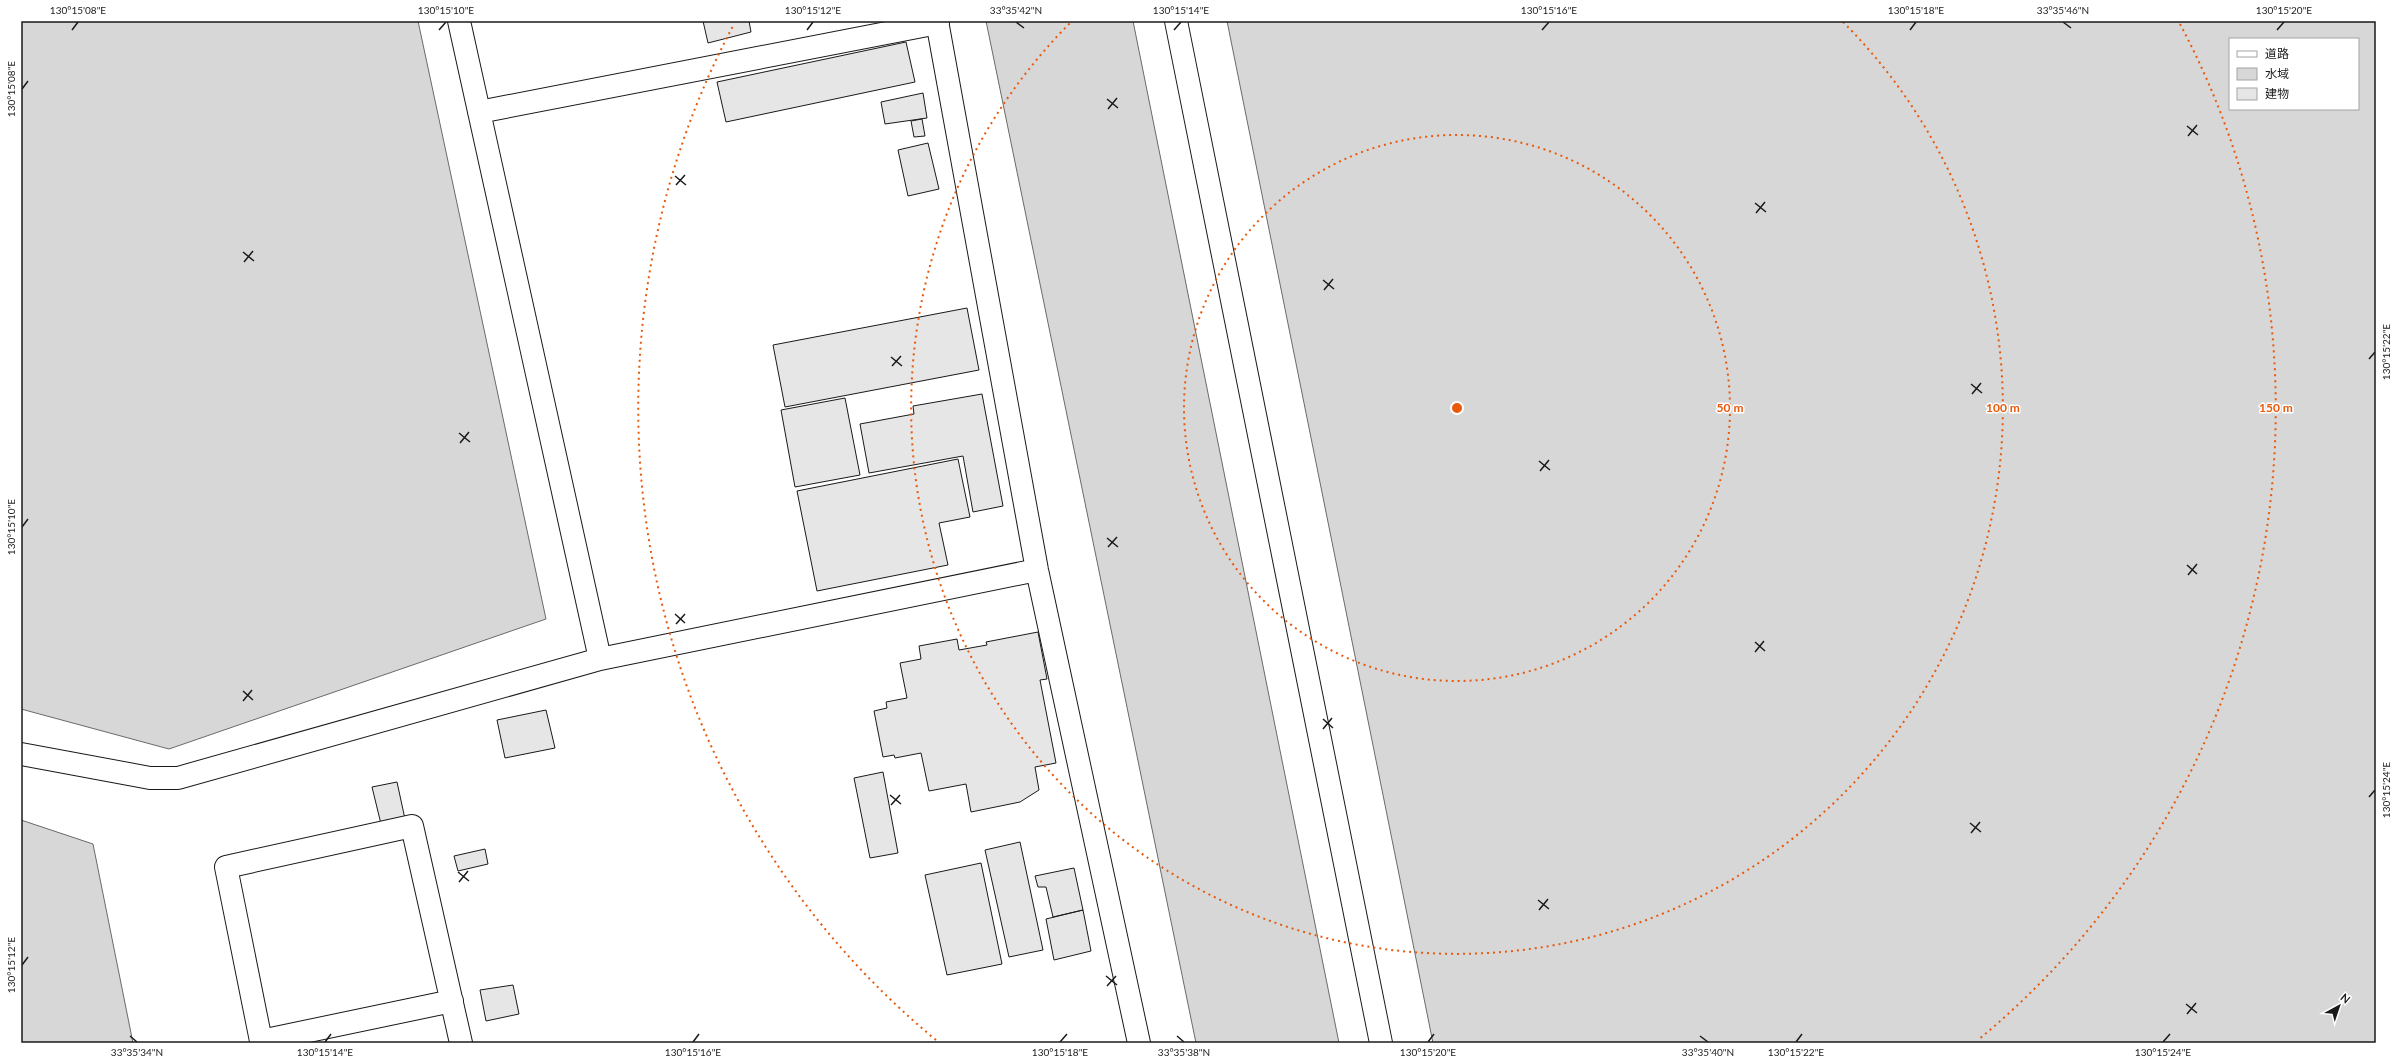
<svg xmlns="http://www.w3.org/2000/svg" width="2397" height="1064" viewBox="0 0 2397 1064" font-family="Lato,'Noto Sans JP',sans-serif">
	<style>
		.water { fill: #d7d7d7; stroke: #6a6a6a; fill-rule: evenodd }
		.building { fill: #e6e6e6; stroke: #1a1a1a }
		.lines { fill: none; stroke-linecap: round; stroke-linejoin: round }
		.minor-casing { stroke: #1a1a1a; stroke-width: 24 }
		.minor { stroke: #fff; stroke-width: 22 }
		.ticks { fill: none; stroke: #1a1a1a; stroke-width: 1.5 }
		.ring { fill: none; stroke: #e8590c; stroke-width: 2; stroke-dasharray: 2 4 }
		.centre { fill: #e8590c; stroke: #fff; stroke-width: 2 }
		.ring-label { font-size: 12px; text-anchor: middle; font-weight: bold; fill: #e8590c; stroke: #fff; stroke-width: 3; stroke-linejoin: round; paint-order: stroke }
		.neatline { fill: none; stroke: #1a1a1a; stroke-width: 1.5 }
		.ticks-label { font-size: 10px; text-anchor: middle; fill: #1a1a1a }
	</style>
	<rect width="100%" height="100%" fill="#fff"/>
	<path class="water" d="M21,21H418L546,619L169,749L21,709Z
		M986,21H1133L1339,1043H1196Z
		M1227,21H2376V1043H1433ZM2230,39H2358V109H2230Z
		M21,820L93,844L133,1043H21Z"/>
	<path class="building" d="M703,21H749L751,32L708,43Z
		M906,42L915,82L726,122L717,82Z
		M923,93L927,118L885,124L881,102Z
		M922,119L925,136L914,137L911,121Z
		M928,143L939,189L908,196L898,150Z
		M967,308L979,370L785,407L773,345Z
		M982,394L1003,506L973,512L963,456L869,473L860,424L914,414L913,406Z
		M845,398L860,475L795,487L781,410Z
		M958,459L970,517L939,523L948,565L817,591L797,491Z
		M1038,632L1047,679L1040,680L1056,763L1035,767L1039,790L1020,802L971,812L966,784L929,791L921,753L895,758L894,755L883,757L874,711L887,708L886,702L907,698L900,663L921,659L919,646L957,639L959,650L987,645L986,642Z
		M546,710L555,748L505,758L497,720Z
		M883,772L898,853L870,858L854,778Z
		M397,782L405,819L381,824L372,787Z
		M1020,842L1043,950L1009,957L985,850Z
		M485,849L488,864L458,871L454,856Z
		M981,863L1002,964L947,975L925,875Z
		M1074,868L1083,910L1053,917L1046,887H1038L1035,876Z
		M1083,910L1091,951L1054,960L1046,919Z
		M513,985L519,1014L486,1021L480,990Z"/>
	<g class="lines">
		<g class="minor-casing">
			<path id="minor" d="M459,21L600,659
				M937,21L1037,570L1139,1043
				M1176,21L1381,1043
				M479,112L938,23
				M21,754L150,778H178L600,659L1037,570
				M452,1001L261,1041L226,867L412,826L461,1043"/>
		</g>
		<use href="#minor" class="minor"/>
	</g>
	<path class="ticks" d="M1016,22L1024,28M2063,22L2071,28M72,30L78,22M439,30L446,22M807,30L813,22M1174,30L1181,22M1542,30L1549,22M1910,30L1916,22M2277,30L2284,22M22,89L28,81M1107,99L1118,108M1108,109L1117,98M2187,126L2198,135M2188,136L2197,125M675,176L686,185M676,185L685,175M1755,203L1766,212M1756,213L1765,202M243,252L254,261M244,262L253,251M1323,280L1334,289M1324,290L1333,279M891,357L902,366M2369,359L2375,352M892,366L901,356M1971,384L1982,393M1972,394L1981,383M459,433L470,442M460,443L469,432M1539,461L1550,470M1540,471L1549,460M22,527L28,519M1107,538L1118,547M1108,547L1117,537M2187,565L2197,574M2188,575L2197,564M675,614L685,623M676,624L685,614M1755,642L1765,651M1755,652L1764,641M243,691L253,700M243,701L252,690M1323,719L1333,728M1323,729L1332,718M890,795L901,804M2369,797L2375,790M891,805L900,795M1970,823L1981,832M1971,833L1980,822M458,872L469,881M459,882L468,871M1538,900L1549,909M1539,910L1548,899M22,965L28,957M1106,976L1117,985M1107,986L1116,976M2186,1004L2197,1013M2187,1014L2196,1003M130,1036L137,1042M1177,1036L1184,1042M1700,1036L1708,1042M325,1042L331,1034M693,1042L699,1034M1060,1042L1067,1034M1428,1042L1434,1034M1796,1042L1802,1034M2163,1042L2170,1034"/>
	<g class="ring">
		<circle cx="1457" cy="408" r="273"/>
		<path d="M1843 22A546 546 0 1 1 1071 22"/>
		<path d="M936 1040A819 819 0 0 1 734 24M2180 24A819 819 0 0 1 1978 1040"/>
	</g>
	<circle cx="1457" cy="408" r="6" class="centre"/>
	<g class="ring-label">
		<text x="1730" y="412">50 m</text>
		<text x="2003" y="412">100 m</text>
		<text x="2276" y="412">150 m</text>
	</g>
	<rect width="2397" height="1064" fill="none" stroke="#ffffff" stroke-width="44"/>
	<rect x="2229" y="38" width="130" height="72" fill="#ffffff" stroke="#a3a3a3"/>
	<rect x="2237" y="51" width="20" height="6" fill="#ffffff" stroke="#a3a3a3"/>
	<text x="2265" y="58" font-size="12" fill="#1a1a1a">道路</text>
	<rect x="2237" y="68" width="20" height="12" fill="#d7d7d7" stroke="#a3a3a3"/>
	<text x="2265" y="78" font-size="12" fill="#1a1a1a">水域</text>
	<rect x="2237" y="88" width="20" height="12" fill="#e6e6e6" stroke="#a3a3a3"/>
	<text x="2265" y="98" font-size="12" fill="#1a1a1a">建物</text>
	<g transform="translate(2339 1006) rotate(40)" stroke="#ffffff" stroke-width="3" paint-order="stroke">
	<path d="M0-3L7 15L0 10L-7 15Z" fill="#1a1a1a"/>
	<text y="-6" font-size="11" font-weight="bold" text-anchor="middle" fill="#1a1a1a">N</text>
	</g>
	<rect x="22" y="22" width="2353" height="1020" class="neatline"/>
	<g class="ticks-label">
		<text x="78" y="14">130°15'08"E</text>
		<text x="446" y="14">130°15'10"E</text>
		<text x="813" y="14">130°15'12"E</text>
		<text x="1016" y="14">33°35'42"N</text>
		<text x="1181" y="14">130°15'14"E</text>
		<text x="1549" y="14">130°15'16"E</text>
		<text x="1916" y="14">130°15'18"E</text>
		<text x="2063" y="14">33°35'46"N</text>
		<text x="2284" y="14">130°15'20"E</text>
		<text transform="translate(11 89) rotate(-90)" y="4">130°15'08"E</text>
		<text transform="translate(2386 352) rotate(-90)" y="4">130°15'22"E</text>
		<text transform="translate(11 527) rotate(-90)" y="4">130°15'10"E</text>
		<text transform="translate(2386 790) rotate(-90)" y="4">130°15'24"E</text>
		<text transform="translate(11 965) rotate(-90)" y="4">130°15'12"E</text>
		<text x="137" y="1056">33°35'34"N</text>
		<text x="325" y="1056">130°15'14"E</text>
		<text x="693" y="1056">130°15'16"E</text>
		<text x="1060" y="1056">130°15'18"E</text>
		<text x="1184" y="1056">33°35'38"N</text>
		<text x="1428" y="1056">130°15'20"E</text>
		<text x="1708" y="1056">33°35'40"N</text>
		<text x="1796" y="1056">130°15'22"E</text>
		<text x="2163" y="1056">130°15'24"E</text>
	</g>
</svg>
